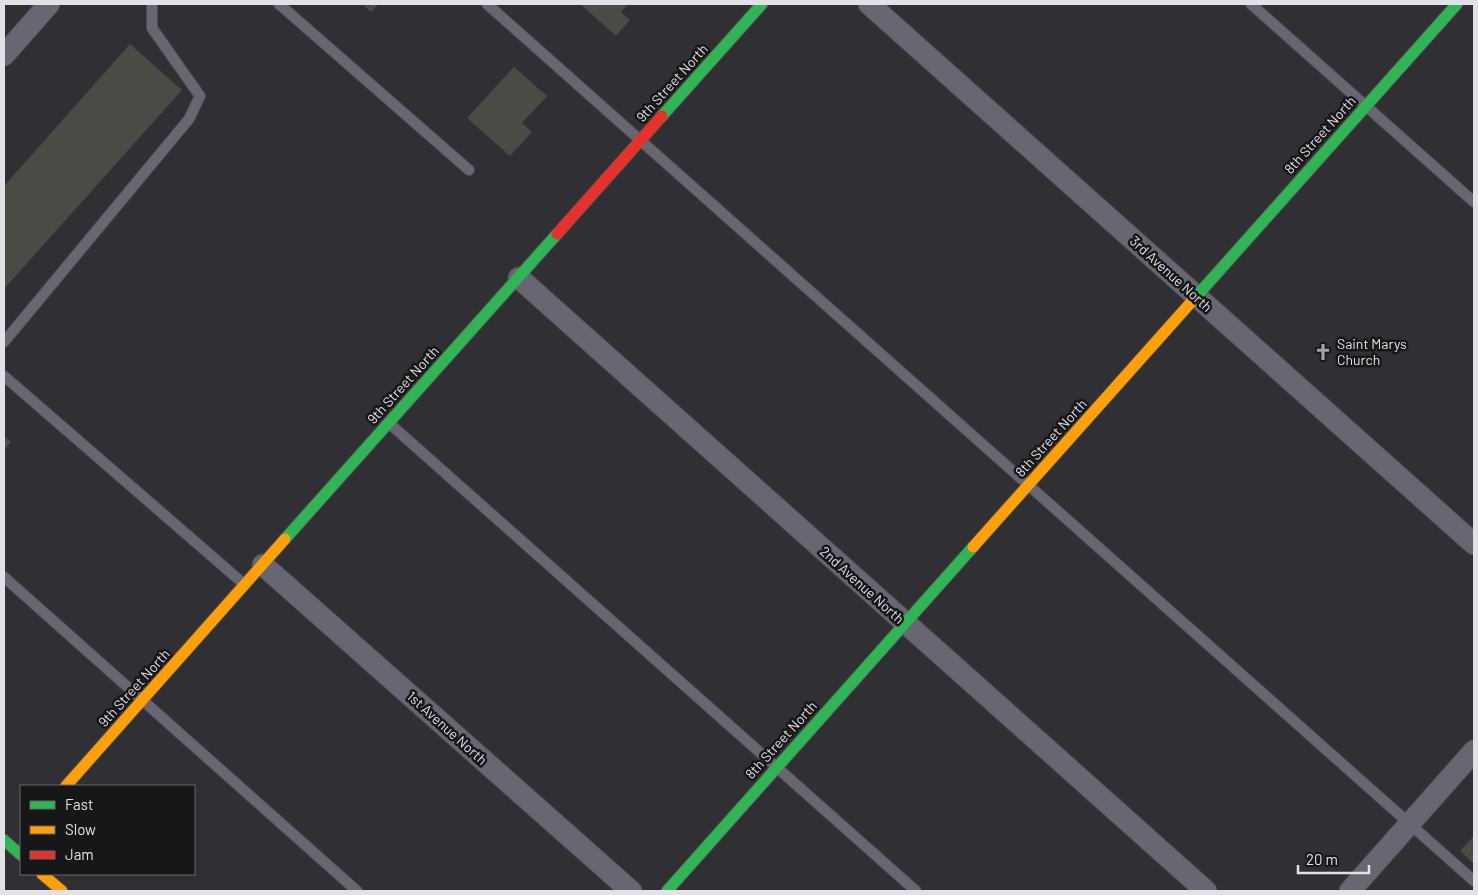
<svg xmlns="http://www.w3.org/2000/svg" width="1478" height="895" viewBox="0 0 1478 895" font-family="Barlow,sans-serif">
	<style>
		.building { fill: #4a4b44 }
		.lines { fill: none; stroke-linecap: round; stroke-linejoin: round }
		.lane-casing { stroke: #4c4c4f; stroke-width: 12 }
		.street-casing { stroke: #4c4c4f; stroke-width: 23 }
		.fast-casing { stroke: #4c4c4f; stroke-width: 13 }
		.slow-casing { stroke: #4c4c4f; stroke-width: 13 }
		.jam-casing { stroke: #4c4c4f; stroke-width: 13 }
		.lane { stroke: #686672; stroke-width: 10 }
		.street { stroke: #686672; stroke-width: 21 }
		.fast { stroke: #30b455; stroke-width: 11 }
		.slow { stroke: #ff9f0a; stroke-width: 11 }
		.jam { stroke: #e5322d; stroke-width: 11 }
		.labels { text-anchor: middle; stroke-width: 5; stroke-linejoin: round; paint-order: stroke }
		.street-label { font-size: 14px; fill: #e1e1e6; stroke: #171619 }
		.poi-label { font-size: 14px; fill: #e1e1e6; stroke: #171619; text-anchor: start }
	</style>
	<rect width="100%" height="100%" fill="#302f33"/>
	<path class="building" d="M362,4H378L371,12Z
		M580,4H626L627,5L621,12L630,20L616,36Z
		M130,44L182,90L4,289V186Z
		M514,67L547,96L522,123L532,132L510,156L467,118Z
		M4,436L11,442L4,450Z
		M1474,836V864L1460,851Z"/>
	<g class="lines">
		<g class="lane-casing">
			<path id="lane" d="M279,4L469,170
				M487,4L1474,881
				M1251,4L1474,202
				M4,342L189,119L200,96L152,28V4
				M4,376L245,585
				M390,424L916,891
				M4,577L357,891"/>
		</g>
		<g class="street-casing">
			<path id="street" d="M869,4L1474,544
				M4,55L49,4
				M519,278L1206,891
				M263,565L631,891
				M1350,891L1474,751"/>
		</g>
		<g class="fast-casing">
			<path id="fast" d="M662,116L762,4
				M1194,299L1457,4
				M285,539L557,234
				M4,840L21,855
				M667,891L973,547"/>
		</g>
		<g class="slow-casing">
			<path id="slow" d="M973,547L1194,299
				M66,786L285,539
				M42,874L62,891"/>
		</g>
		<g class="jam-casing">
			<path id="jam" d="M557,234L662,116"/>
		</g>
		<use href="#lane" class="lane"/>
		<use href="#street" class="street"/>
		<use href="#fast" class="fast"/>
		<use href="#slow" class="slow"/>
		<use href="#jam" class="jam"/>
	</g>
	<defs>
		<g id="church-bare" transform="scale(1.35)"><path d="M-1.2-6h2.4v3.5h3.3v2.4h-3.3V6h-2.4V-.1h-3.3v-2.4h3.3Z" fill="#a3a3a7" stroke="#171619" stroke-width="2.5" paint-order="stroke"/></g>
	</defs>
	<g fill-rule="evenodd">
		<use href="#church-bare" x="1323" y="352"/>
	</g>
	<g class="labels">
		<g class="street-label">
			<text transform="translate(672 83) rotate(-48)" y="5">9th Street North</text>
			<text transform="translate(1320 135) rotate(-48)" y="5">8th Street North</text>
			<text transform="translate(1171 274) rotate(42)" y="5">3rd Avenue North</text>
			<text transform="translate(403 385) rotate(-48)" y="5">9th Street North</text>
			<text transform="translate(1051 438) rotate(-48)" y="5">8th Street North</text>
			<text transform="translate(862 585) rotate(42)" y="5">2nd Avenue North</text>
			<text transform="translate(134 688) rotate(-48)" y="5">9th Street North</text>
			<text transform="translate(447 728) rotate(42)" y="5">1st Avenue North</text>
			<text transform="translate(781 740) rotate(-48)" y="5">8th Street North</text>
		</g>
		<g class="poi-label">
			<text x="1337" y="349">Saint Marys<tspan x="1337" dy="16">Church</tspan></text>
		</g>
	</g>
	<rect width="1478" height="895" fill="none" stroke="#e1e1e6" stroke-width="10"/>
	<rect x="20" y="785" width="175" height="90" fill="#171619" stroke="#68676b"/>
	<rect x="30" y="801" width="25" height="8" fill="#30b455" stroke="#68676b"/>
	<text x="65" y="810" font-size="15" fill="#e1e1e6">Fast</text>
	<rect x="30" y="826" width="25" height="8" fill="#ff9f0a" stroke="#68676b"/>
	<text x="65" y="835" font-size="15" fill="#e1e1e6">Slow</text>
	<rect x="30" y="851" width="25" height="8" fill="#e5322d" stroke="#68676b"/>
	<text x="65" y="860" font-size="15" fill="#e1e1e6">Jam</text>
	<path d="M1298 865v8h71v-8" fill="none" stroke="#e1e1e6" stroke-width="2.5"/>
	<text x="1306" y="865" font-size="15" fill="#e1e1e6" stroke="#171619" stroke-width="4" paint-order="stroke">20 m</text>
</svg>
